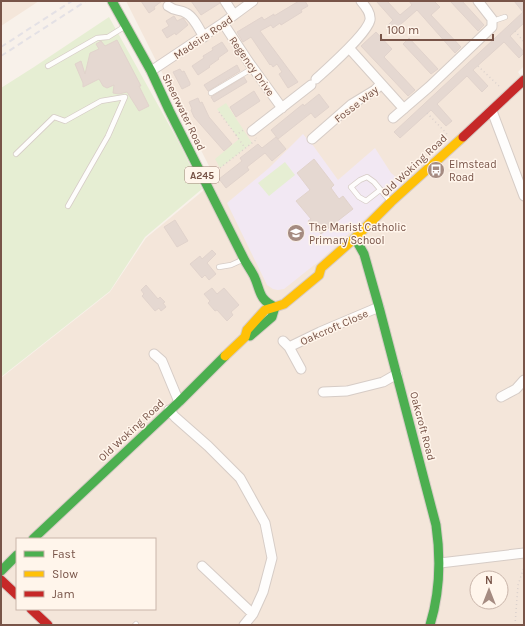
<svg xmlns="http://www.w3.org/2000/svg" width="525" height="626" viewBox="0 0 525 626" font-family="Karla,sans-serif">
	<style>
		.residential { fill: #f4e6da; fill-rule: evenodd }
		.education { fill: #f2e8f3 }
		.grass { fill: #e6eed3 }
		.building { fill: #e5d8d1; stroke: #e1d3cc }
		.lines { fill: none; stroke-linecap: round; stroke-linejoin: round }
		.lane-casing { stroke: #d6ccc6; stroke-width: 6 }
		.street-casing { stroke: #d6ccc6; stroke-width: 11 }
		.fast-casing { stroke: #d7ccc6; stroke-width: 11 }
		.slow-casing { stroke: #d7ccc6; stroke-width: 11 }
		.jam-casing { stroke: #d7ccc6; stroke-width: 11 }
		.path { stroke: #dad0cc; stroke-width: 1.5; stroke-dasharray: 1 3; stroke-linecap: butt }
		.lane { stroke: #fefdfc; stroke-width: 4.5 }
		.street { stroke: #fefdfc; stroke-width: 9 }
		.fast { stroke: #4caf50; stroke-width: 9 }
		.slow { stroke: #ffc107; stroke-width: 9 }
		.jam { stroke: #c62828; stroke-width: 9 }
		.rail { stroke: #e4e1e5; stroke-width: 2; stroke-dasharray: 6 4; stroke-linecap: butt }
		.labels { text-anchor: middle; stroke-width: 3; stroke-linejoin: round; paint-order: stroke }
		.shield { fill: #fff5eb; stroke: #a08479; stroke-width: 1 }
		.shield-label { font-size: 10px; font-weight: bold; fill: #785448 }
		.street-label { font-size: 11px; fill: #785448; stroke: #fff5eb }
		.poi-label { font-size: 11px; fill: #785448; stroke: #fff5eb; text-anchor: start }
	</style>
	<rect width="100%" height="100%" fill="#f8f1ea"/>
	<path class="residential" d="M1,1H39L1,26Z
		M126,1H524V66L518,72L524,81V625H1V378L110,292L146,238L216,180ZM17,539H155V609H17ZM477,578H501V602H477Z"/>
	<path class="education" d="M303,134L311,144H312L338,180L375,148L391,173L403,183L318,262L284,289L278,290L273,289L267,285L227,203L269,168Z"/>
	<path class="grass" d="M109,17L178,141L202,189L145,237L110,291L1,377V88L34,67Z
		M226,103L252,143L220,168L215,159L239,139L217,109Z
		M285,162L295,175L269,196L258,183Z"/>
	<path class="building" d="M141,1H162L154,7L155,9L149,13Z
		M191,1H219L220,3L201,15Z
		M299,1H305L308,6L301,10L302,12L281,25L280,23L273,28L271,25L260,31L298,82L288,88L279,74L282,72L277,64L273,67L271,64L270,65L251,37L243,42L237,32L262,17L264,20L274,14V16Z
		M376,1H387L400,15L412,5L409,1H434L440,7L431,15L461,47L455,53L417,10L392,32L386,27L393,20Z
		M450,1H462L484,25L478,31Z
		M514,1H524V23L510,36L524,52V53L519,58L504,42L473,70L488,86L482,92L467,76L437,104L452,121L446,126L431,110L400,138L394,132L523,12Z
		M174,16L177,21L183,18L188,25L176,35L175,33L167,38L162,30L169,26L166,21Z
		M376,32L392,49L384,57L415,90L408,96L361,46Z
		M409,38L438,69L431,74L403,44Z
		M117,40L141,86H139L149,106L139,111L127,92L119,94L113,93L114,85L107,88L103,86L99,79L83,87V83L75,64L81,61L85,74L90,53L99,49L96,44L101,41L105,46Z
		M222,42L228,51L218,58L219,59L209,66L210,67L198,75L192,66L204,58L203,56L213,50L212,48Z
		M237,65L240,71L208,91L204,85Z
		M180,69L182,72L184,71L190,83V85L182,89L173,72Z
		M244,77L247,82L214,102L211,97Z
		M254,91L260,101L236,117L230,107Z
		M319,94L329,107L315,118L311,113L278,139L271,130L298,108L303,104L304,106Z
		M198,98L200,103L202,102L209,117L232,144L224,151L194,117L191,110L192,109L189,102Z
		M276,137L286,149L272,161L265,153L247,167L249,170L226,188L219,179L242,161L240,158L258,144L262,148Z
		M314,159L334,185L331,188L339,199L343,196L353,209L321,234L318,231L317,232L308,221L311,219L296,201L310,190L297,173Z
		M175,220L188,241L177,247L164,227Z
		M212,250L216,254L207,263L216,274L209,280L205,275L202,278L190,264L200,256L202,259Z
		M146,285L158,299L160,297L165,302L163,303L166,307L161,311L159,308L155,311L142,296L144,294L141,290Z
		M212,288L217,294L224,288L239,305L231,312L233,315L227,321L217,310L215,311L208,303L210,301L204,294Z"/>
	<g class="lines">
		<g class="lane-casing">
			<path id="lane" d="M493,21L505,17
				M48,66L97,38L108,37L124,27
				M211,93L253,68
				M16,154L54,117L65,121L101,101L125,97
				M380,190L366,201L359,197L351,187L360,180L367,177L374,182L390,201
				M68,206L108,136L125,97
				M219,267L231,265L242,260
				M135,625L136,624"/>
		</g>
		<g class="street-casing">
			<path id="street" d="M225,1L234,15
				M168,6C176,12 179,9 186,13C194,17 199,29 204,37
				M223,23L248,61L282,108
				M349,48L404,109
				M151,71L223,23L253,1
				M316,79C327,69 367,34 370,20C371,13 366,7 361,1
				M492,111L524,196
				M393,118L429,87L492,27V19L478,1
				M252,131L311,85
				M312,139L352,104L375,90L381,84
				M283,341L289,347L301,369
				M289,347L320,332L379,307
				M154,354L162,361L179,402
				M323,392L347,391L383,382L397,374
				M501,397L516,389L524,380
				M169,410L175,417L208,446L240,478L265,523L272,558L263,592L253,614L244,625
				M440,563L524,553
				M202,566L253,614"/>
		</g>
		<g class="fast-casing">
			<path id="fast" d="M112,1L151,71L169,110L244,259C247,265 251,270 254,276C261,291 258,299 275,307
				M355,238L364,254L379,307L436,525C441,559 440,592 430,625
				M250,336L272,317L275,307
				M33,539L179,402L225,356
				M1,571L17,555"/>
		</g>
		<g class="slow-casing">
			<path id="slow" d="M275,307L284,304L319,275L321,268L355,238L391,202L463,137
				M225,356L245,337L247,330L265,310L275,307"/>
		</g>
		<g class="jam-casing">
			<path id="jam" d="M463,137L524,80
				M1,580L17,595
				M31,609L48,625"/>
		</g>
		<path class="path" d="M515,31L524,42
			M478,66L501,88
			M219,112L236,135L245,129
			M427,113L449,136
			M236,135L245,148
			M220,168L257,139L256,138
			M515,625L518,585L524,567"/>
		<use href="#lane" class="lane"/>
		<use href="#street" class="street"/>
		<use href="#fast" class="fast"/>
		<use href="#slow" class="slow"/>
		<use href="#jam" class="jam"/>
		<path class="rail" d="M1,47L72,1
			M1,56L86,1"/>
	</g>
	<defs>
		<g id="bus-disc" transform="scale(0.9)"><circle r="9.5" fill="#a58b81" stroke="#fff5eb"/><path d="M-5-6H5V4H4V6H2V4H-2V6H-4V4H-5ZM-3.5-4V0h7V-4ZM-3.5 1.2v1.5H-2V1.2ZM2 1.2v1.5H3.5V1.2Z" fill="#fff"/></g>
		<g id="school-disc" transform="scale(0.9)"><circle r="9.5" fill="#a58b81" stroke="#fff5eb"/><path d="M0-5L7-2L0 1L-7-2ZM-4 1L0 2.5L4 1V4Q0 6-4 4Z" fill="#fff"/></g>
	</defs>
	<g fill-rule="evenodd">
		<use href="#bus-disc" x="436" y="170"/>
		<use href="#school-disc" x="296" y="233"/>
	</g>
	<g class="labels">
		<rect class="shield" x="185" y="167" width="34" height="16" rx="3"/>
		<g class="shield-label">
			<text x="202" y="179">A245</text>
		</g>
		<g class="street-label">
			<text transform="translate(203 37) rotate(-34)" y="4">Madeira Road</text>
			<text transform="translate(252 66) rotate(55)" y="4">Regency Drive</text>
			<text transform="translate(356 104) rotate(-38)" y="4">Fosse Way</text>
			<text transform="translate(184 112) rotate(64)" y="4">Sheerwater Road</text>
			<text transform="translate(414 165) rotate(-43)" y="4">Old Woking Road</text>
			<text transform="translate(334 327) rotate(-24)" y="4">Oakcroft Close</text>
			<text transform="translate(423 426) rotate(75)" y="4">Oakcroft Road</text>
			<text transform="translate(131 430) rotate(-43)" y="4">Old Woking Road</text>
		</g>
		<g class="poi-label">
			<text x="449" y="168">Elmstead<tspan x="449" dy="13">Road</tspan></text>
			<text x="309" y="231">The Marist Catholic<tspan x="309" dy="13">Primary School</tspan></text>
		</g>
	</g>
	<rect width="525" height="626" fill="none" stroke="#785448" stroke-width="4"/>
	<rect x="16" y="538" width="140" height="72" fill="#fff5eb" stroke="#c9b5aa"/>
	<rect x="24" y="551" width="20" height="6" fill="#4caf50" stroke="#c9b5aa"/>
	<text x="52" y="558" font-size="12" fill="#785448">Fast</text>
	<rect x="24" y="571" width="20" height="6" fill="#ffc107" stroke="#c9b5aa"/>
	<text x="52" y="578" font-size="12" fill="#785448">Slow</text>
	<rect x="24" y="591" width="20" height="6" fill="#c62828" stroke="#c9b5aa"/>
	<text x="52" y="598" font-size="12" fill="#785448">Jam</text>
	<g transform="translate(489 590)"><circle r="19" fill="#fff5eb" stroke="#c9b5aa"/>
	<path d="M0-3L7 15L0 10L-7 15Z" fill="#a58b81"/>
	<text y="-6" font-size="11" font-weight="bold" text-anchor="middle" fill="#785448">N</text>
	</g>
	<path d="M381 34v6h112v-6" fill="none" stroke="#785448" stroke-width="2"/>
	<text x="387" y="34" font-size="12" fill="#785448" stroke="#fff5eb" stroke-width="3" paint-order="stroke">100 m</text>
</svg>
